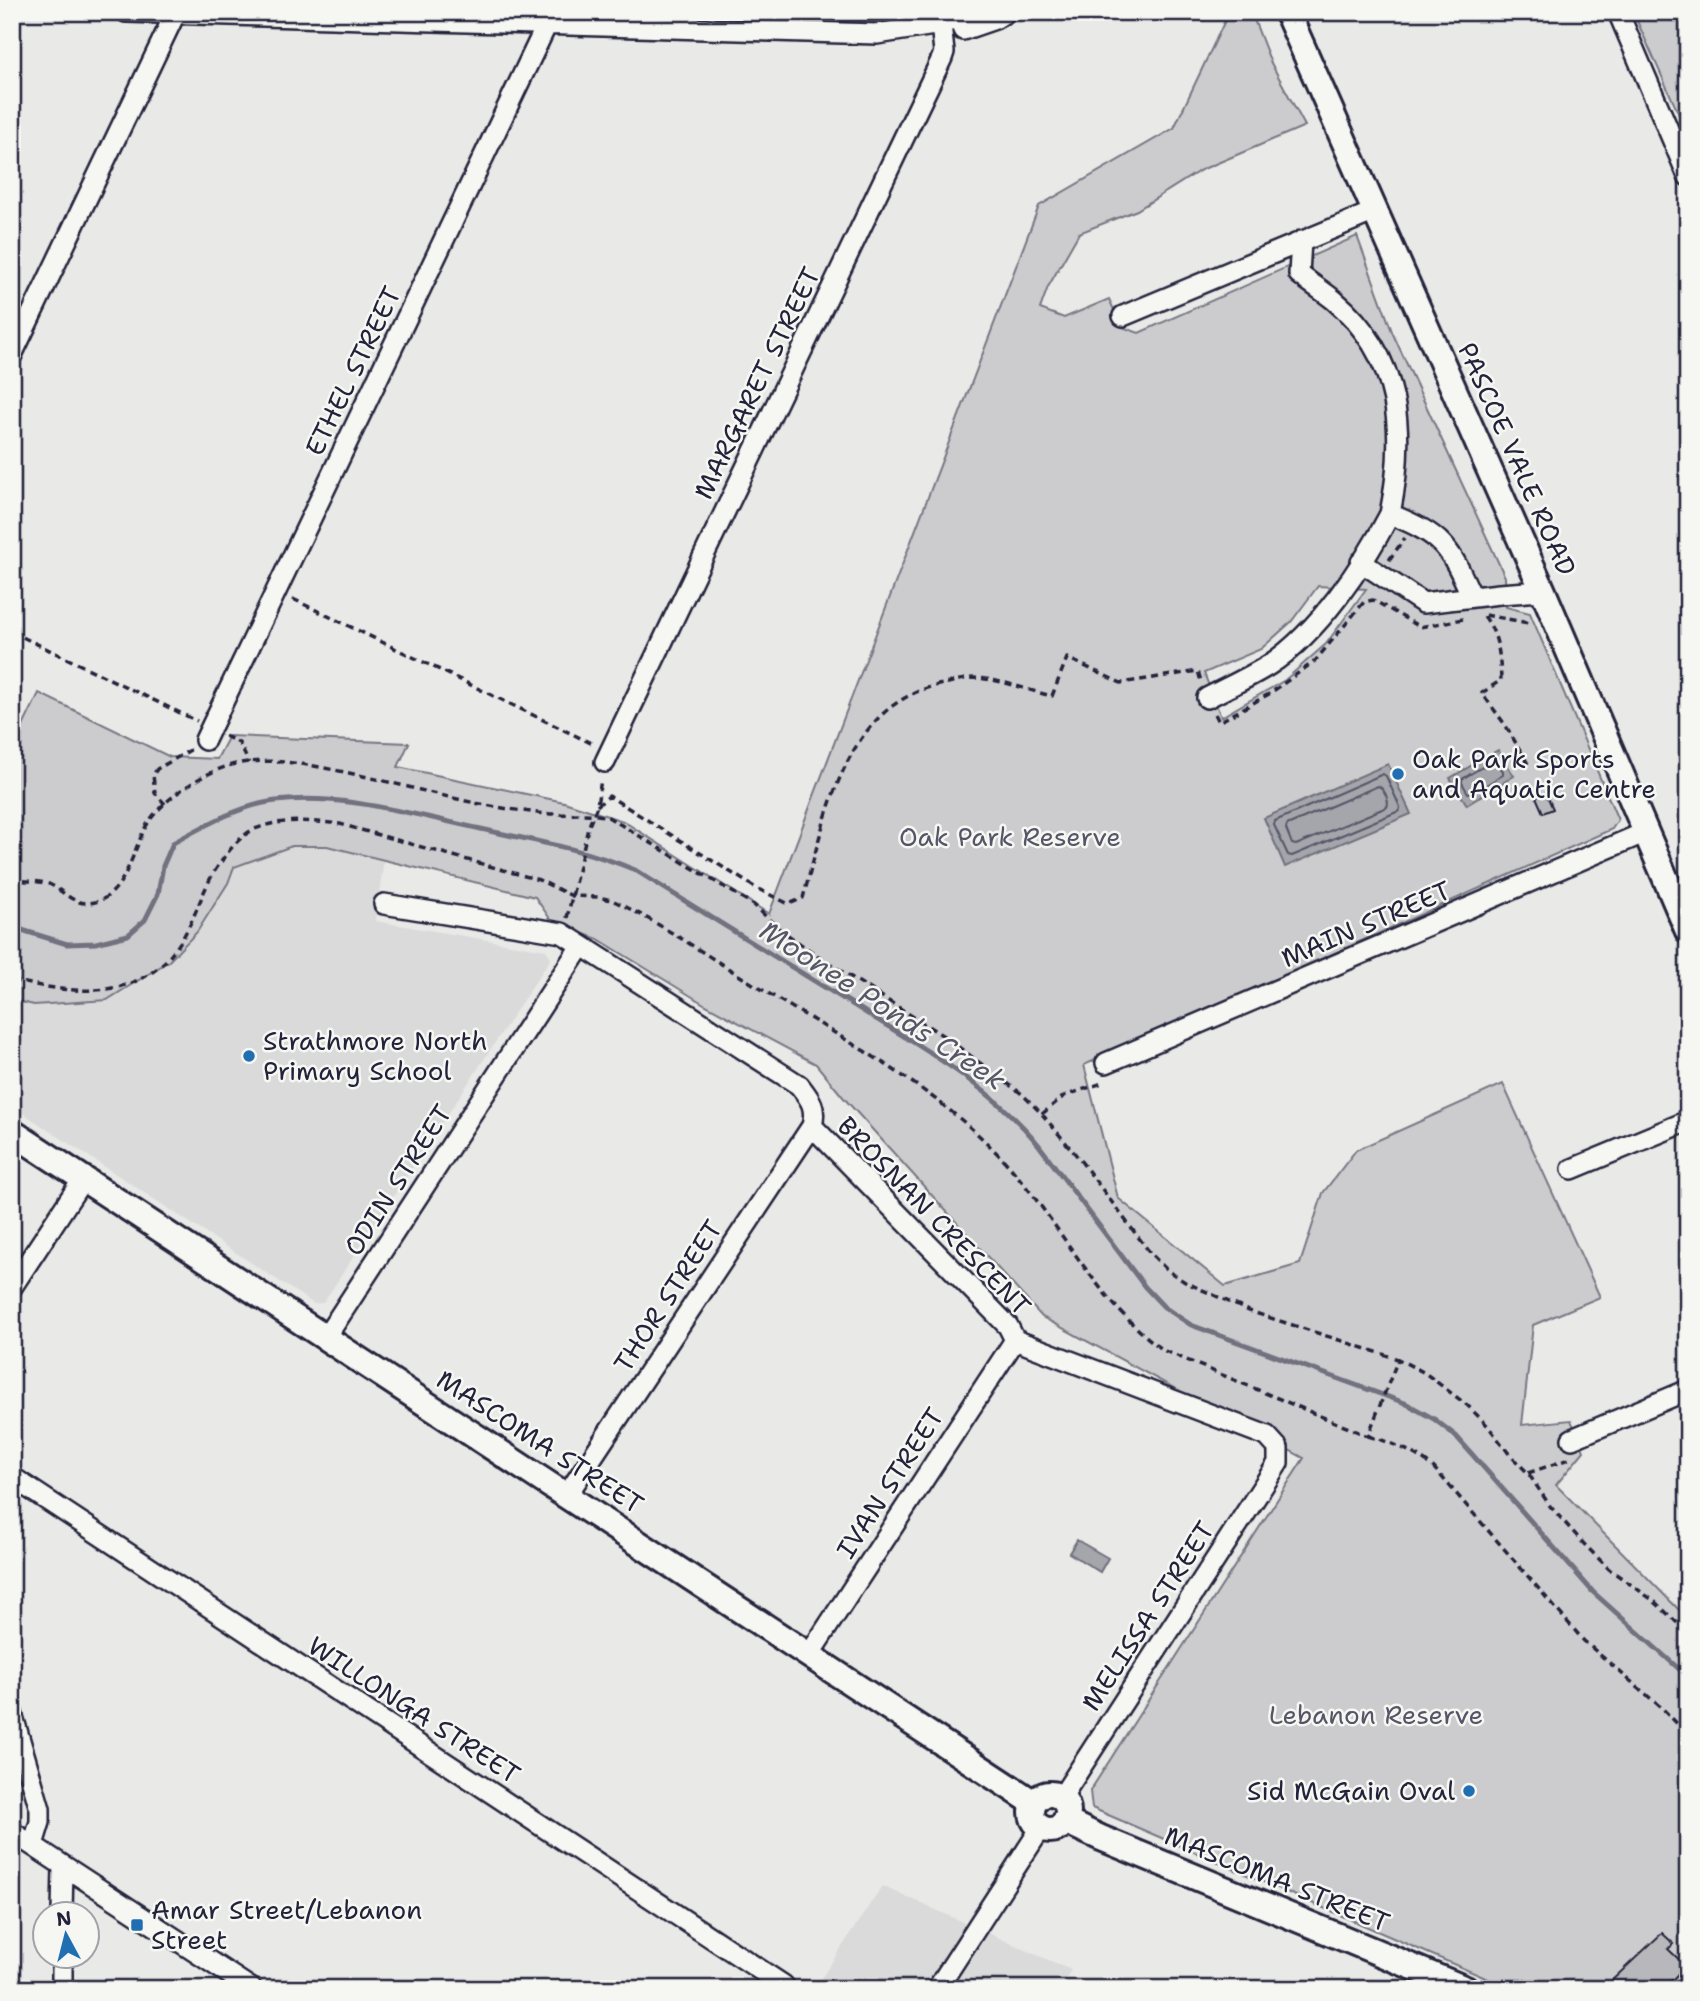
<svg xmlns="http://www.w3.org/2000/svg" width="1700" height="2001" viewBox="0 0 1700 2001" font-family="'Shantell Sans',sans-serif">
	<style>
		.built { fill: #dadada }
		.green { fill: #ccccce; stroke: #777784; stroke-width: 2; fill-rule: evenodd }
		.water { fill: #a5a5ac; stroke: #71717f; stroke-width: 2 }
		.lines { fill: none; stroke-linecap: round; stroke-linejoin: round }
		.shore { stroke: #565668; stroke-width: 2 }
		.stream { stroke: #71717f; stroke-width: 5 }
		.building { fill: #b8b8bc; stroke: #22223b; stroke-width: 2 }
		.minor-casing { stroke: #22223b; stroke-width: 24 }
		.major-casing { stroke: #22223b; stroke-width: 30 }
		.path { stroke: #22223b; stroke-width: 3.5; stroke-dasharray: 7 5; stroke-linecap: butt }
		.minor { stroke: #f6f6f2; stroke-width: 19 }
		.major { stroke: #f6f6f2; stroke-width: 24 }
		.poi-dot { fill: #1f6fb2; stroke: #f6f6f2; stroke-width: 2.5 }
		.labels { text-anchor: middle; stroke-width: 5; stroke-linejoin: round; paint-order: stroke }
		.street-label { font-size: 26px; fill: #22223b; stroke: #f6f6f2 }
		.poi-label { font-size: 26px; fill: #22223b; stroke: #f6f6f2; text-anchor: start }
		.park-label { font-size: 26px; fill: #555567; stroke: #f6f6f2 }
		.water-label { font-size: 28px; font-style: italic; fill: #565668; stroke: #f6f6f2 }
	</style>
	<rect width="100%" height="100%" fill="#e9e9e7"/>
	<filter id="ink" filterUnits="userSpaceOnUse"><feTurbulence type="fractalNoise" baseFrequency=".0143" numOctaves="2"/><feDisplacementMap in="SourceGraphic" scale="14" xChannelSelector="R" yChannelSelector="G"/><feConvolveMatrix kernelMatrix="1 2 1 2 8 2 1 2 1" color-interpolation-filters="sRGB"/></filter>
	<g filter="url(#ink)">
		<path class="built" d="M292,846H327L384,860L375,921L546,950L551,958L323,1303L314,1304L12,1106V1000L34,1005L197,932L228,883L234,867Z
			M882,1886L1071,1970L1060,1989H830L818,1983Z"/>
		<path class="green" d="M1229,12H1251L1271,63L1305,126L1201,170L1137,210L1079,233L1048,287L1040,309L1064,318L1109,299L1122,327L1139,333L1357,236L1393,334L1505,577L1506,607L1530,613L1618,820L1612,829L1084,1065L1118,1198L1225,1286L1300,1264L1323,1193L1356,1150L1503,1084L1600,1297L1533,1325L1522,1425L1571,1420L1584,1451L1556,1485L1688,1619V1989H1511L1092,1808L1090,1791L1304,1458L1042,1317L843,1097L816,1064L704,1004L598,939L553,923L535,897L327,846H292L234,867L228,883L197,932L169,961L107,1000L34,1005L12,1000V749L39,693L170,757L217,759L229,736L409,743L398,767L564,802L623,821L769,914L1039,206L1174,128ZM1318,586L1366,589L1326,644L1285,680L1221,717L1204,673L1261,649L1291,622Z
			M1633,12H1688V116L1681,119Z"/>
		<path class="water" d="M1498,750L1514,776L1467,805L1450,778Z
			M1388,764L1411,814L1285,867L1264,818Z
			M1077,1540L1108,1558L1100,1572L1069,1553Z"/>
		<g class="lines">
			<path class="shore" d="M1494,760L1503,771V775L1472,793H1468L1462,783V779Z
				M1383,774L1386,776L1400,807L1399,811L1292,856L1288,855L1274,825L1275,821Z
				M1378,786C1384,788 1390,801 1387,807L1296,845L1292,844L1286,829L1287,825Z"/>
			<path class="stream" d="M12,927L67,944L96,943L128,935L145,920L158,894L163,866L173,843C204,826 240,805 276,801C345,793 414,815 481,829C533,841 586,849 635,870C707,915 780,960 852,1004C917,1045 989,1084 1038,1144L1145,1287L1164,1307L1191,1325L1405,1403L1434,1419L1456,1436L1593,1592L1688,1677"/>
		</g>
		<path class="building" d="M1546,793L1553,809L1543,813L1536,797Z
			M1662,1933L1674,1944L1668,1949L1686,1966L1663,1989H1614L1609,1983Z"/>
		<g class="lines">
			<g class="minor-casing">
				<path id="minor" d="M126,12L877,34L941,24L978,12
					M1618,12L1688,176
					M963,30L995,19L1006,12
					M1301,241L1299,274C1310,283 1323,291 1334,300C1402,357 1406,433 1390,514
					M1123,316L1375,211
					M12,355L175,14
					M1361,562L1423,603L1499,594L1543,591
					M1207,698C1228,687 1250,677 1269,665C1319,632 1363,566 1390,514C1444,536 1449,546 1472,597
					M205,740L547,24
					M605,762L942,58L944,52L941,24
					M384,904L562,933L799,1085C810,1099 817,1107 812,1126L1008,1326L1015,1340L1267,1436L1278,1448V1463L1061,1798
					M1106,1063L1646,832
					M1572,1169L1688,1121
					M12,1287L83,1179
					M326,1337L581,946
					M1572,1439L1688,1390
					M12,1477L783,1985L786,1989
					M567,1495L812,1126
					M809,1655L1015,1340
					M12,1713L40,1809V1822L33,1845
					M12,1832L252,1989
					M62,1913L63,1866
					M62,1989V1955
					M937,1989L1041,1828"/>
			</g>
			<g class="major-casing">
				<path id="major" d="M1287,12L1543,591L1688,931
					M12,1132L1034,1803
					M1032 1812a18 18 0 1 1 36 0a18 18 0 1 1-36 0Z
					M1065,1821L1101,1838L1466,1989"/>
			</g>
			<path class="path" d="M1389,560L1405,538
				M293,599L595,745
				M1485,615L1529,623
				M1484,616C1499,635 1500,657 1501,680L1482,693L1506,726L1528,764
				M12,632L197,721
				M1215,714L1219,722L1269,694L1315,661L1364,602L1373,600L1420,627L1463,619
				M225,736L239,743L249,763
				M165,804L155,793L153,775L157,769L192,749
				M597,806L609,796L756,888L789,904L803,898C826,817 844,703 943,684C953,682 964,678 974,678C1001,679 1026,690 1052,696L1067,658L1121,683L1198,671L1201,681
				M12,879C24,882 37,880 49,884C61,889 72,903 86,903C127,903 132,845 150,820C166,797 202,774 228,766C266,755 311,765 349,773C402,784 455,801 509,809C524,811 540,814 556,814C574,815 590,812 608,817L754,905L778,928L815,954L945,1037L1022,1094L1042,1114L1077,1156L1151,1254L1167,1270L1185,1282L1249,1311L1398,1359
				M567,918L588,828L597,806L601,779
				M12,980C81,996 152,1003 188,928C200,905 205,883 221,862C229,850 242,834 255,829C281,818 313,821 340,824L539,880L572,896L598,897L612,900C663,924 710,958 758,987C838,1036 928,1083 994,1150C1056,1212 1092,1300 1165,1351L1368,1436L1398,1359L1425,1373L1467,1405L1488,1426L1510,1455L1528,1473L1550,1506L1584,1544L1609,1569L1654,1601L1688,1633
				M1042,1114L1064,1096L1105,1082
				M1368,1436C1393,1443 1414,1451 1434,1468L1584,1641L1663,1709L1688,1735
				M1528,1473L1572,1458
				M12,1670L20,1698
				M802,1981L815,1989"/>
			<use href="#minor" class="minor"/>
			<use href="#major" class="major"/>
		</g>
	</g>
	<g class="poi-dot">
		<circle cx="1398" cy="774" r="7"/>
		<circle cx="249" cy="1056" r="7"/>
		<circle cx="1469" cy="1791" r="7"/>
		<rect x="130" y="1918" width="14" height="14" rx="3.5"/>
	</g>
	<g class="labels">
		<g class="street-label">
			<text transform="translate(353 371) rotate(-64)" y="9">ETHEL STREET</text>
			<text transform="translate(757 383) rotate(-64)" y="9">MARGARET STREET</text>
			<text transform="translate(1517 459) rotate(66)" y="9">PASCOE VALE ROAD</text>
			<text transform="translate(1366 924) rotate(-23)" y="9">MAIN STREET</text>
			<text transform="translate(398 1180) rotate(-57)" y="9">ODIN STREET</text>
			<text transform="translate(934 1216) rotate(46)" y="9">BROSNAN CRESCENT</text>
			<text transform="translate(668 1296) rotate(-57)" y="9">THOR STREET</text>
			<text transform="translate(540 1442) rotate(33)" y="9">MASCOMA STREET</text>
			<text transform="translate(890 1483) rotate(-57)" y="9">IVAN STREET</text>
			<text transform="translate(1148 1616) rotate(-57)" y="9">MELISSA STREET</text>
			<text transform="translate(414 1710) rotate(33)" y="9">WILLONGA STREET</text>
			<text transform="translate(1277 1879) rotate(22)" y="9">MASCOMA STREET</text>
		</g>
		<g class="poi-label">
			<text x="1412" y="768">Oak Park Sports<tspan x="1412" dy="30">and Aquatic Centre</tspan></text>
			<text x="263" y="1050">Strathmore North<tspan x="263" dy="30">Primary School</tspan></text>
			<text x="1455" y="1800" text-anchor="end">Sid McGain Oval</text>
			<text x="151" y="1919">Amar Street/Lebanon<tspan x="151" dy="30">Street</tspan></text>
		</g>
		<g class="park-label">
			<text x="1010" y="846">Oak Park Reserve</text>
			<text x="1376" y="1724">Lebanon Reserve</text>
		</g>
		<g class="water-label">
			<text transform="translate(883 1005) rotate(33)" y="10">Moonee Ponds Creek</text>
		</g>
	</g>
	<rect width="1700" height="2001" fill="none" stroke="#f6f6f2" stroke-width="42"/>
	<rect x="21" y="21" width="1658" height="1959" fill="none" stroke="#22223b" stroke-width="2.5" filter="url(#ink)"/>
	<g transform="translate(66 1935) rotate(353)"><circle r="33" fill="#f6f6f2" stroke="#a1a1a9" stroke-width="2"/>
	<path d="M0-5L12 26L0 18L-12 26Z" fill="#1f6fb2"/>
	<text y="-10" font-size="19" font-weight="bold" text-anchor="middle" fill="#22223b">N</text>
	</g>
</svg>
